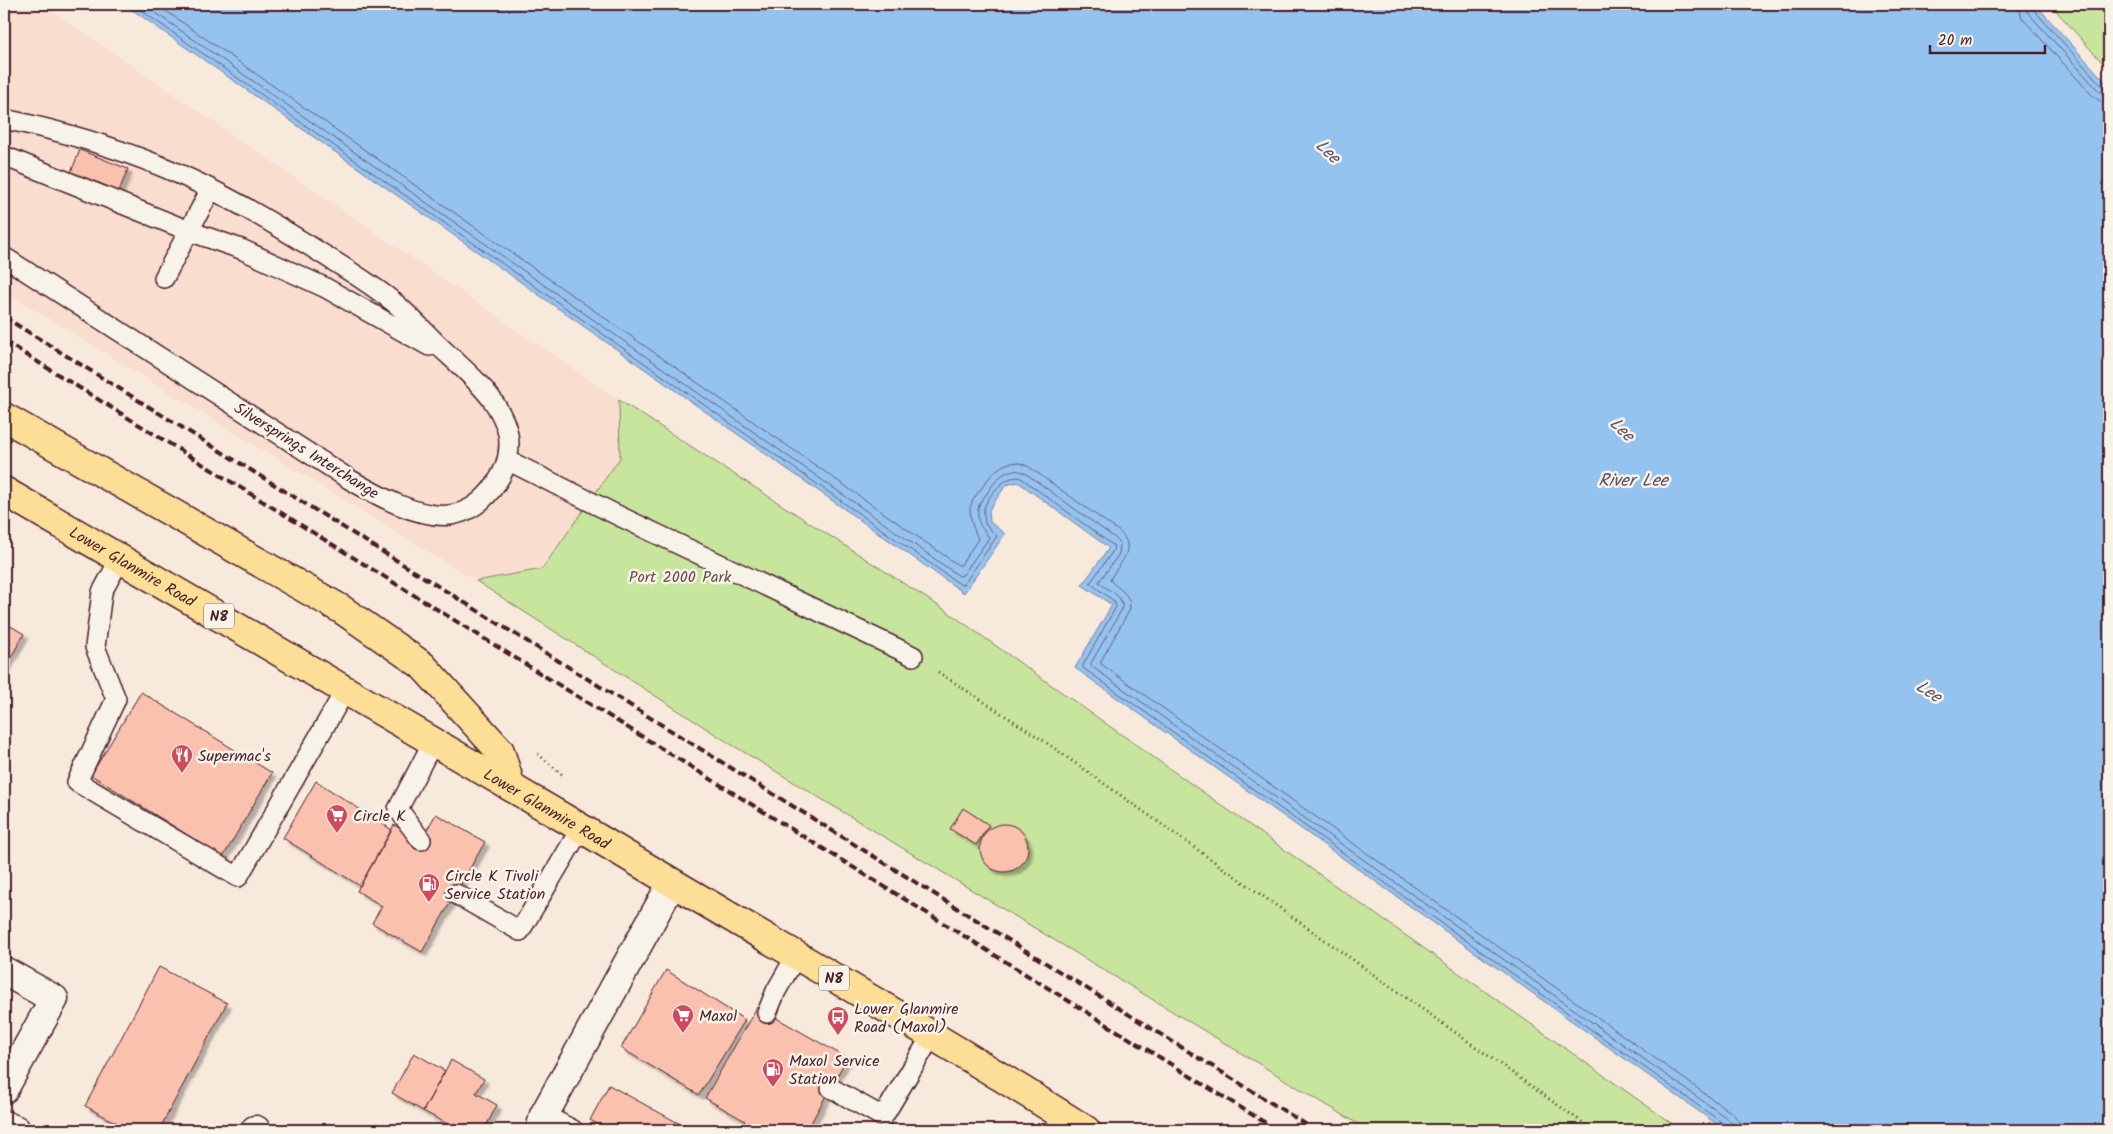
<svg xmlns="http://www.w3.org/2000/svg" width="2113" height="1134" viewBox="0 0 2113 1134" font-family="Kalam,sans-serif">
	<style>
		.built { fill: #f9ddcf }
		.green { fill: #c7e59d; stroke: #888264 }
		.water { fill: #95c3ef; stroke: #7781a1 }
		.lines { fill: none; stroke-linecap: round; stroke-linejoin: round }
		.shore { stroke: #686179; stroke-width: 1 }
		.building { fill: #fac1af; stroke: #4a1f2b; filter: url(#shadow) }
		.service-casing { stroke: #4a1f2b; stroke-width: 22 }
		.minor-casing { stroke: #4a1f2b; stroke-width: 31 }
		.trunk-casing { stroke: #4a1f2b; stroke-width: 31 }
		.path { stroke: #4a1f2b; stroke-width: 3; stroke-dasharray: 1 4; stroke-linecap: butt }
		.service { stroke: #f7f3e8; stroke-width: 19 }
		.minor { stroke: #f7f3e8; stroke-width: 28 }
		.trunk { stroke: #fdde96; stroke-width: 28 }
		.rail { stroke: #4a1f2b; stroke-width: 4; stroke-dasharray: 8 4; stroke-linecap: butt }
		.labels { text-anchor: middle; stroke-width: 5; stroke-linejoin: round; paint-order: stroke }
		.shield { fill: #f7f3e8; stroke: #7e5f64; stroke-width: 1 }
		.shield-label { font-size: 15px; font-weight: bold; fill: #4a1f2b }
		.street-label { font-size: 16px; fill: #4a1f2b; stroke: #f7f3e8 }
		.park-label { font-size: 16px; fill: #695048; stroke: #f7f3e8 }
		.poi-label { font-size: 16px; fill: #4a1f2b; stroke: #f7f3e8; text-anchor: start }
		.water-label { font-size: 18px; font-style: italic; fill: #605066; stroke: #f7f3e8 }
	</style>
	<defs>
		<filter id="shadow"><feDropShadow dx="4.5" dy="4.5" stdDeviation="1" flood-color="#0004"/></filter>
	</defs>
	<rect width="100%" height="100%" fill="#f8e9dd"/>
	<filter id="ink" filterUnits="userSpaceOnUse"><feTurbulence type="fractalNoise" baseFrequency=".02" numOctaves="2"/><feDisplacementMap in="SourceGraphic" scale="10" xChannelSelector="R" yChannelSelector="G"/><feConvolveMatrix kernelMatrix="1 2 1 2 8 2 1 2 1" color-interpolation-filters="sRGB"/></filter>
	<g filter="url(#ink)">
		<path class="built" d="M4,4H42L619,400L620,458L542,569L476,581L4,291Z"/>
		<path class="green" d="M2050,4H2109V70Z
			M619,400L948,612L1681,1130H1368L729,743L476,581L542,569L620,458Z"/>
		<path class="water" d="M124,4H2035L2109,86V1130H1725L1075,668L1112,605L1082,585L1109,548L1018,482L1006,485L989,510L990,522L1005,534L964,593Z"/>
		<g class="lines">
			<path class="shore" d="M132,4L961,585L964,584L997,536L985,524C985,520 983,513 984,508C988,496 1006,473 1021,478L1114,546L1113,551L1090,583L1114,601L1116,607L1083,665V668L1724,1124L1727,1130
				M143,4L959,576L963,575L989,538C983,526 977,528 978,510C978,503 984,498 987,493C996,480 1007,464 1025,473L1115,538L1120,544L1119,554L1099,582C1107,591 1124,594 1122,609L1091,663V666L1728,1119L1732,1124L1733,1130
				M156,4L958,565H961L978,539C974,529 970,522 970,509C971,501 976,495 981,489C992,472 1007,454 1029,467L1120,532C1138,550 1118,564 1110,580C1119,590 1131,593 1130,609L1101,661V664L1732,1113L1739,1121L1741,1130
				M2018,4L2022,18L2093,96L2100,101L2109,103
				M2025,4L2028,13L2099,91L2109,96
				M2032,4L2033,9L2103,87L2109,89"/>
		</g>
		<path class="building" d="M80,150L128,169L119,191L71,172Z
			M4,622L24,634L4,670Z
			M141,692L272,773L223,857L91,775Z
			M316,781L392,830L360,886L283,838Z
			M963,808L989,825L976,845L950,829Z
			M436,814L485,842L422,952L372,923L382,906L357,891L394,825L421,840Z
			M980 848a24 24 0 1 1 48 0a24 24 0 1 1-48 0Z
			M159,967L227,1003L159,1130H130L85,1106Z
			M666,970L745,1020L699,1095L621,1048Z
			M757,1007L847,1058L807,1130H739L745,1121L705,1098Z
			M414,1053L445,1071L423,1111L392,1093Z
			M451,1060L484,1079L476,1093L497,1105L484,1130H459L423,1111Z
			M609,1085L691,1130H609L590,1120Z"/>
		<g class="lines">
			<g class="service-casing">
				<path id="service" d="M4,119C57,130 112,146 163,167C216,189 265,218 313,248C341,266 371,283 396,304C411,317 424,331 438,345C457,363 478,380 493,401C501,413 509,430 509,444C509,475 482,511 450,515C418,519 375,494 349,479L4,257
					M4,156L189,231L241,249L324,287L429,346
					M164,278L211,189
					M507,460L617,515L913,656
					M120,559L102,592L95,647L116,699L77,782L238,877L346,689
					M421,840L398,809L433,742
					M456,894L520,931L581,828
					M767,1013L776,991L796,956
					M831,1088L883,1117L932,1035
					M544,1115L573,1130"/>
			</g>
			<g class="minor-casing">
				<path id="minor" d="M4,971L54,999L4,1089
					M4,1125L16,1130
					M255,1130H256
					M540,1130L544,1115L672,883"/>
			</g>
			<g class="trunk-casing">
				<g id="trunk">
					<path d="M4,417L341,609L422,665L500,751L511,787"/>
					<path id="s1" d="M4,491L581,828C749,930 921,1025 1086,1130"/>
				</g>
			</g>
			<path class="path" d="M938,672L1044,741L1593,1130
				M538,754L564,776"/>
			<use href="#service" class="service"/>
			<use href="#minor" class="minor"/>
			<use href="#trunk" class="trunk"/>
			<path class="rail" d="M4,317L1315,1130
				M4,341L1277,1130"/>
		</g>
	</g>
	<defs>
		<g id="restaurant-pin" transform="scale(1.125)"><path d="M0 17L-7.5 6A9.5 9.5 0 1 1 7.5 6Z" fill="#d1495b" stroke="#f7f3e8"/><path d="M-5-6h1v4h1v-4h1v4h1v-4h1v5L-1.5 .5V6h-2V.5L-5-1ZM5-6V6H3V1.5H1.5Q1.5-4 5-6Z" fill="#fff"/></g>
		<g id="supermarket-pin" transform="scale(1.125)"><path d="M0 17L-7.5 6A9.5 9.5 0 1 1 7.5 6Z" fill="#d1495b" stroke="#f7f3e8"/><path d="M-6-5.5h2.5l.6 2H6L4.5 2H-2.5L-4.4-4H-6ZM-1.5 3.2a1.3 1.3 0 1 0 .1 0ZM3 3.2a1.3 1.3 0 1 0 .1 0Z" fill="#fff"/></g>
		<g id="fuel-pin" transform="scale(1.125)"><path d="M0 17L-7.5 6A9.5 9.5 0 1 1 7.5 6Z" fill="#d1495b" stroke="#f7f3e8"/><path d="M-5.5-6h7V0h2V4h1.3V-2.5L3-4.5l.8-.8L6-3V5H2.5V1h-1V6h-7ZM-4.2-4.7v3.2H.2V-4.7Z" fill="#fff"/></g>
		<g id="bus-pin" transform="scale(1.125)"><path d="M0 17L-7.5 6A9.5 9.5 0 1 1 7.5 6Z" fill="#d1495b" stroke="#f7f3e8"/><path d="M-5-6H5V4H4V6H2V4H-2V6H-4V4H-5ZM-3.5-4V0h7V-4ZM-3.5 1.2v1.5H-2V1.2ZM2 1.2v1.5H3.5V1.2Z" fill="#fff"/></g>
	</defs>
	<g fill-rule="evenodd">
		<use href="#restaurant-pin" x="182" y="755"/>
		<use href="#supermarket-pin" x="337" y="815"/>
		<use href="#fuel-pin" x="429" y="884"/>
		<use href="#supermarket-pin" x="683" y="1015"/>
		<use href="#bus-pin" x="838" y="1017"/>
		<use href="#fuel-pin" x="773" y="1069"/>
	</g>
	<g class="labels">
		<g class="shield">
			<rect x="204" y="603.5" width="30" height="25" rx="4"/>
			<rect x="819" y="965.5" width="30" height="25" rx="4"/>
		</g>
		<g class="shield-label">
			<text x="219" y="621">N8</text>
			<text x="834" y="983">N8</text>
		</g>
		<g class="street-label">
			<text transform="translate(307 450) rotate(32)" y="6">Silversprings Interchange</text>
			<text dy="6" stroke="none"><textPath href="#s1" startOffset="149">Lower Glanmire Road</textPath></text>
			<text dy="6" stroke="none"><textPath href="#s1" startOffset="629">Lower Glanmire Road</textPath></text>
		</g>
		<g class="park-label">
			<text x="680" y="582">Port 2000 Park</text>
		</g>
		<g class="poi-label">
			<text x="198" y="761">Supermac's</text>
			<text x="353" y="821">Circle K</text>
			<text x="445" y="881">Circle K Tivoli<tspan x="445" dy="18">Service Station</tspan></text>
			<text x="854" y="1014">Lower Glanmire<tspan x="854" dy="18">Road (Maxol)</tspan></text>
			<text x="699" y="1021">Maxol</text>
			<text x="789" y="1066">Maxol Service<tspan x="789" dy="18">Station</tspan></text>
		</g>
		<g class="water-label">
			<text transform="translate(1328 151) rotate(43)" y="6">Lee</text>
			<text transform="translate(1622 429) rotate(43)" y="6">Lee</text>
			<text x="1633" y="486">River Lee</text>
			<text transform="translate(1929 691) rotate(33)" y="6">Lee</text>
		</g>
	</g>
	<rect width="2113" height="1134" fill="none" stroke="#f7f3e8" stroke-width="20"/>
	<rect x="10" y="10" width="2093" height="1114" fill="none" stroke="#4a1f2b" stroke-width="2" filter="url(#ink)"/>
	<path d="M1930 45v8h115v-8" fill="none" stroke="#4a1f2b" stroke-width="2.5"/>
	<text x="1938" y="45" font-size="15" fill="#4a1f2b" stroke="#f7f3e8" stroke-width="4" paint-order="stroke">20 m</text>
</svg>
